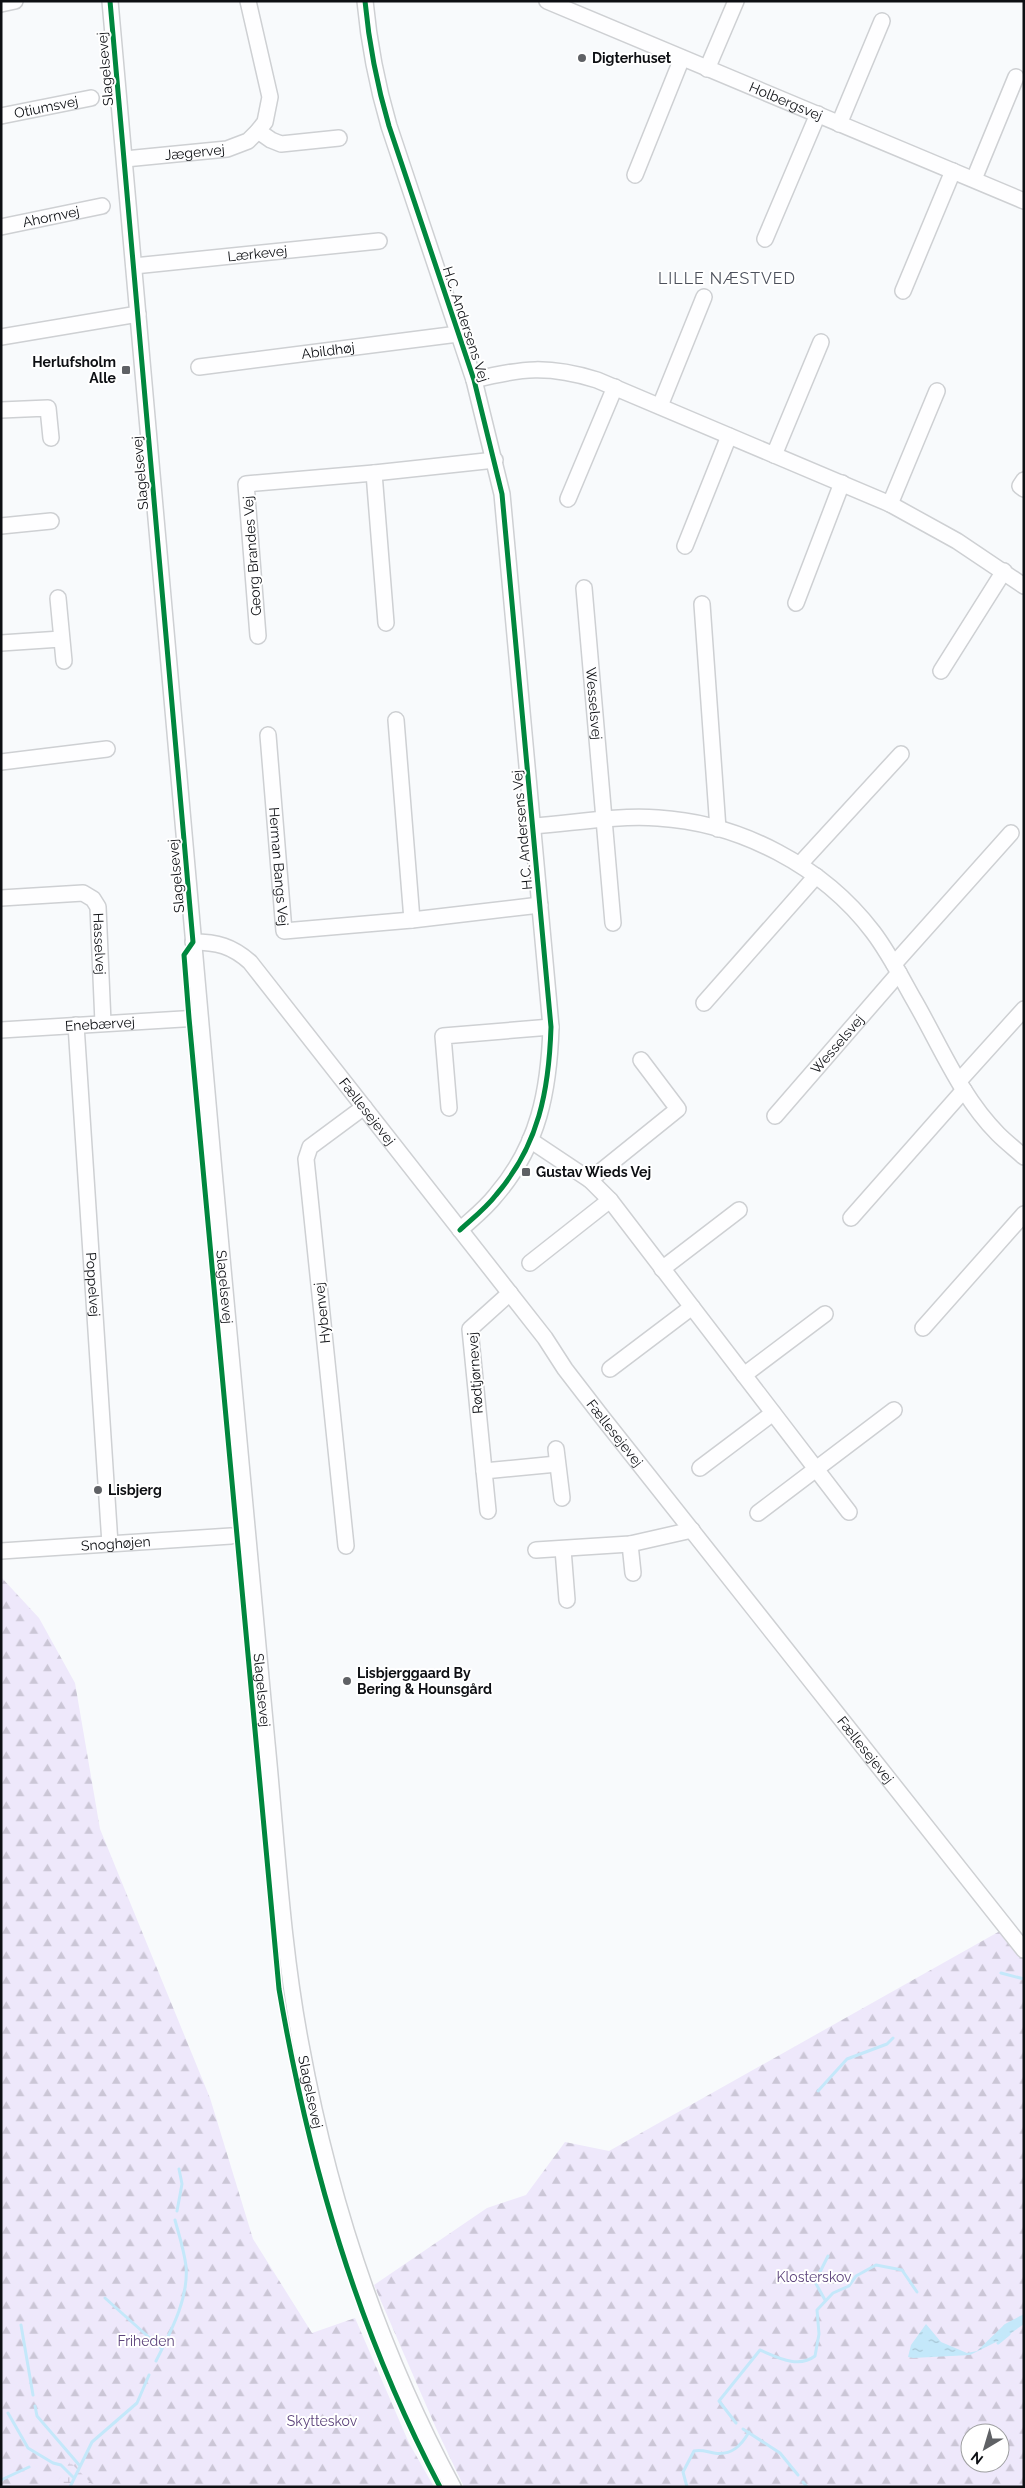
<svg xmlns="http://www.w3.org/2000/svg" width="1025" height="2488" viewBox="0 0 1025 2488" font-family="Raleway,sans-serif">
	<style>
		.forest { fill: url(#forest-firs); fill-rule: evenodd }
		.wetland { fill: url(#wetland-marsh) }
		.water { fill: url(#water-ripples) }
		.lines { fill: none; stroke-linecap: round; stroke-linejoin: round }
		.stream { stroke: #c4e8fa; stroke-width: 3 }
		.minor-casing { stroke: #ced0d3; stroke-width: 18 }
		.minor { stroke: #fefeff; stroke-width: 15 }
		.cycleway-casing { stroke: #fff; stroke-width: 8 }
		.cycleway { stroke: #00873e; stroke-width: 5 }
		.poi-dot { fill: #5f6165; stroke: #fff; stroke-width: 2 }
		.labels { text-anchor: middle; stroke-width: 4; stroke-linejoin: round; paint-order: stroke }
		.poi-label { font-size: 14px; font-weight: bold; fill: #0d0f13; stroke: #fff; text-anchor: start }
		.street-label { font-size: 14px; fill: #0d0f13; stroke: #fff }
		.park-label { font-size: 14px; fill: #5d447c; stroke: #fff }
		.quarter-label { font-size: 16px; letter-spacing: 1px; fill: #4d515c; stroke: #fff }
	</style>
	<defs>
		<pattern id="forest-firs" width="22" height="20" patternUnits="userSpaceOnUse" patternTransform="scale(1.25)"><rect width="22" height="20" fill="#eee8fb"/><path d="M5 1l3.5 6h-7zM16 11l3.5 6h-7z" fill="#cbc6d6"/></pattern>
		<pattern id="wetland-marsh" width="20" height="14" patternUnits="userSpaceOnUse" patternTransform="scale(1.25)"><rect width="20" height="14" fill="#eee8fb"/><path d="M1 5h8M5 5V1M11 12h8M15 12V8" fill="none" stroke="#cbc6d6"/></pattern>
		<pattern id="water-ripples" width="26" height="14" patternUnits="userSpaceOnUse" patternTransform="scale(1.25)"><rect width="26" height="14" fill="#c4e8fa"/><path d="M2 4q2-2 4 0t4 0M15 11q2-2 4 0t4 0" fill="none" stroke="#a7c6d5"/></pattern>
	</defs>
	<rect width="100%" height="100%" fill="#f8fafc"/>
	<path class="forest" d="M1,1577L39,1618L75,1683L100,1829L210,2098L253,2239L312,2333L355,2318L409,2443L434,2487H1Z
		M1000,1931L1024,1961V2487H464L436,2428L374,2285L487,2208L526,2195L565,2142L609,2151ZM970,2433H1000V2463H970Z"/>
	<path class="wetland" d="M70,2462L93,2485V2487H54Z"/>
	<path class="water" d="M1024,2314V2324L1004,2338L970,2355L913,2358L908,2357L911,2345L926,2324L941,2342L967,2353L977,2351L1005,2324Z"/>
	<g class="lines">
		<path class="stream" d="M1001,1973L1024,1979
			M818,2091L847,2059L887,2044L893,2038
			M177,2211L182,2184L179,2169
			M105,2298L162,2349
			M825,2300L815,2282L828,2256
			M21,2325L33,2395
			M998,2343L1009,2334
			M156,2361C170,2333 189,2299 186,2266C184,2250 179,2235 175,2220
			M35,2406L37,2416L80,2466
			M8,2413L28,2448L53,2463L61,2465L74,2478
			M736,2423L719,2401L760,2350C777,2357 798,2369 815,2356L819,2334L817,2310L833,2293L849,2286L856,2276L876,2265L902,2270L917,2292
			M743,2429L780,2453L798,2475
			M1,2480L29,2467
			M803,2482L807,2487
			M70,2487L92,2442L137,2403L149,2375
			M687,2487L683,2472L694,2451C702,2449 707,2452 714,2453C731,2456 741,2446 749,2432"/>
		<g class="minor-casing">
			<g id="minor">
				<path id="s1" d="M110,1C147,435 186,868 226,1301C239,1449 253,1596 267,1743C277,1844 282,1946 301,2045C329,2198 379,2350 453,2487"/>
				<path d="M365,1C369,44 377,85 389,126L474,380L502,494L551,1027C549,1090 539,1145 496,1195C486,1208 472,1219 460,1230"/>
				<path id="s2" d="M547,1L1024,201"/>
				<path d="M1,4L15,1"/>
				<path d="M707,69L736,1"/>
				<path id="s3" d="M1,116L91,98"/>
				<path d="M839,124L882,21"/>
				<path d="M258,131L271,140L281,144L339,138"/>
				<path id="s4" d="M125,159L227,149L248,141L258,131L265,122L270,97L248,1"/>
				<path d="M635,175L682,58"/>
				<path d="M974,179L1016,77"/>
				<path id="s5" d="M1,227L102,206"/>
				<path d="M765,239L818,114"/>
				<path id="s6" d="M134,266L379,241"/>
				<path d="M903,291L953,171"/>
				<path d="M1,337L138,314"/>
				<path id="s7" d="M199,367L458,334"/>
				<path d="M474,380C522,368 548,365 597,380L890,504L957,541L1024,586"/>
				<path d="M660,406L704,297"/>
				<path d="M1,410L48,408L51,438"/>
				<path d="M774,455L821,342"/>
				<path d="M374,473L386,623"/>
				<path d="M1024,480L1020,486L1024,489"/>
				<path d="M568,499L615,387"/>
				<path d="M890,504L937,391"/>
				<path d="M1,526L51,521"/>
				<path d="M685,546L729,436"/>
				<path id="s8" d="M584,588L613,923"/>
				<path d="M58,598L64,661"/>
				<path d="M796,603L842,483"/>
				<path d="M702,604L718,829"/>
				<path d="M258,636L246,484L374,473L495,460"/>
				<path d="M1,643L61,639"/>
				<path d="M941,671L1004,571"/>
				<path d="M396,720L412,920"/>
				<path id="s9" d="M268,735L284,931L412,920L540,905"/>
				<path d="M1,762L107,749"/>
				<path d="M534,826C574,823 617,815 658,818C740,823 823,866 873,932C889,953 901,977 914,1000C940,1045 961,1097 998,1134C1006,1142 1015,1149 1024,1157"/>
				<path d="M800,864L901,754"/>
				<path id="s10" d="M1,898L83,893L93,899L98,907L103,1023"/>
				<path id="s11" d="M193,942C217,942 232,946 250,962L545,1338L565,1369L602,1417L1024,1950"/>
				<path d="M894,964L1011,833"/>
				<path d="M704,1003L816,876"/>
				<path id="s12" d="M76,1025L110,1544"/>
				<path id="s13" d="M1,1030L199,1018"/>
				<path d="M959,1081L1024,1009"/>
				<path d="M449,1108L443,1036L551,1027"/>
				<path id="s14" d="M775,1116L899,973"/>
				<path d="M530,1140L590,1180L610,1200L849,1512"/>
				<path d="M590,1180L678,1109L641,1060"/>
				<path d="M851,1218L964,1090"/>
				<path d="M530,1263L610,1200"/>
				<path d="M662,1269L739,1210"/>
				<path d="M923,1328L1024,1214"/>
				<path d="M610,1369L692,1307"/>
				<path d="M744,1375L825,1314"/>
				<path d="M556,1449L562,1498"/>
				<path d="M700,1468L773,1413"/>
				<path d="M484,1471L557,1464"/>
				<path d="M488,1511L470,1329L510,1293"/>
				<path d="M758,1513L894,1410"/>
				<path d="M630,1544L633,1573"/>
				<path d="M346,1546L306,1159L310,1147L364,1107"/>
				<path d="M563,1549L567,1600"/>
				<path d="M536,1550L630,1544L692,1530"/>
				<path id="s15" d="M1,1551L231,1536"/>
			</g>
		</g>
		<use href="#minor" class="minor"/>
		<g class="cycleway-casing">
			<path id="cycleway" d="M110,1L193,942L184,955L189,1018L279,1989C309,2164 357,2329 440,2487
				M365,1C369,44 377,85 389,126L474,380L502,494L551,1027C549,1090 539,1145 496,1195C486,1208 472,1219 460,1230"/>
		</g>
		<use href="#cycleway" class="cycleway"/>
	</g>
	<g class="poi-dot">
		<circle cx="582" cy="58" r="5"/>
		<rect x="121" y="365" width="10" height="10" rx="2.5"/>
		<rect x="521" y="1167" width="10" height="10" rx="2.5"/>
		<circle cx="98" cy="1490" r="5"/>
		<circle cx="347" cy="1681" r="5"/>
	</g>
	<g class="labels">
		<g class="poi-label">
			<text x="592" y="63">Digterhuset</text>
			<text x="116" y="367" text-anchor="end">Herlufsholm<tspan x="116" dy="16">Alle</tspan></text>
			<text x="536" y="1177">Gustav Wieds Vej</text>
			<text x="108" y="1495">Lisbjerg</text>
			<text x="357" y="1678">Lisbjerggaard By<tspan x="357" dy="16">Bering &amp; Hounsgård</tspan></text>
		</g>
		<g class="street-label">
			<text transform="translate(105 69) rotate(-95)" y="5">Slagelsevej</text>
			<text dy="5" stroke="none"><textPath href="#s2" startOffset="259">Holbergsvej</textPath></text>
			<text dy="5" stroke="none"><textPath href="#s3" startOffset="46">Otiumsvej</textPath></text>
			<text dy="5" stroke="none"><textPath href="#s4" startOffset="70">Jægervej</textPath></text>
			<text dy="5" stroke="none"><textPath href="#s5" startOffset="51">Ahornvej</textPath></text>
			<text dy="5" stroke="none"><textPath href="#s6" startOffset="124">Lærkevej</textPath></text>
			<text transform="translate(466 324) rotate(72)" y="5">H.C. Andersens Vej</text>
			<text dy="5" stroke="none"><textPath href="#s7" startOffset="130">Abildhøj</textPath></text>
			<text transform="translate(140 473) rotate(-95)" y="5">Slagelsevej</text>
			<text transform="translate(252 556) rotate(-94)" y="5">Georg Brandes Vej</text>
			<text dy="5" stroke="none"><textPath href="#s8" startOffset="116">Wesselsvej</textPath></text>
			<text transform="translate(522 830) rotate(-95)" y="5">H.C. Andersens Vej</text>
			<text dy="5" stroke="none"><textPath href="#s9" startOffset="132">Herman Bangs Vej</textPath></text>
			<text transform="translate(176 876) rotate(-95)" y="5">Slagelsevej</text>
			<text dy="5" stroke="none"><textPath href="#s10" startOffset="140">Hasselvej</textPath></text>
			<text dy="5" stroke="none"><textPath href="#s13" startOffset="99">Enebærvej</textPath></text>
			<text dy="5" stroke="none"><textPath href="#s14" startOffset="95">Wesselsvej</textPath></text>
			<text dy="5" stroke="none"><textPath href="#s11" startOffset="252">Fællesejevej</textPath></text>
			<text dy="5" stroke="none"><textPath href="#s12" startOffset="260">Poppelvej</textPath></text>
			<text dy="5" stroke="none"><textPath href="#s1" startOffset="1291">Slagelsevej</textPath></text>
			<text transform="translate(322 1313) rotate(-96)" y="5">Hybenvej</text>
			<text transform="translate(475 1373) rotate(-94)" y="5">Rødtjørnevej</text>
			<text dy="5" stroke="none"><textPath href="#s11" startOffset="658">Fællesejevej</textPath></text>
			<text dy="5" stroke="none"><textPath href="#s15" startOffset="115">Snoghøjen</textPath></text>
			<text dy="5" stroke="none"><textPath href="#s1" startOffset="1696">Slagelsevej</textPath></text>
			<text dy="5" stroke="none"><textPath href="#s11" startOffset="1062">Fællesejevej</textPath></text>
			<text dy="5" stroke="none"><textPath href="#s1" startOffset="2101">Slagelsevej</textPath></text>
		</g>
		<g class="park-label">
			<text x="814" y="2282">Klosterskov</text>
			<text x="146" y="2346">Friheden</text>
			<text x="322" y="2426">Skytteskov</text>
		</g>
		<g class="quarter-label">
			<text x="727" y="284">LILLE NÆSTVED</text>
		</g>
	</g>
	<rect width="1025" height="2488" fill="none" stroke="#0d0f13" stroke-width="5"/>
	<g transform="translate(985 2448) rotate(218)"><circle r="24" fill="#ffffff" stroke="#9e9fa1"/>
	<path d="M0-4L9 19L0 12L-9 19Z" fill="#5f6165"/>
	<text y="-8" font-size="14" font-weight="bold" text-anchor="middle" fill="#0d0f13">N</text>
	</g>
</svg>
